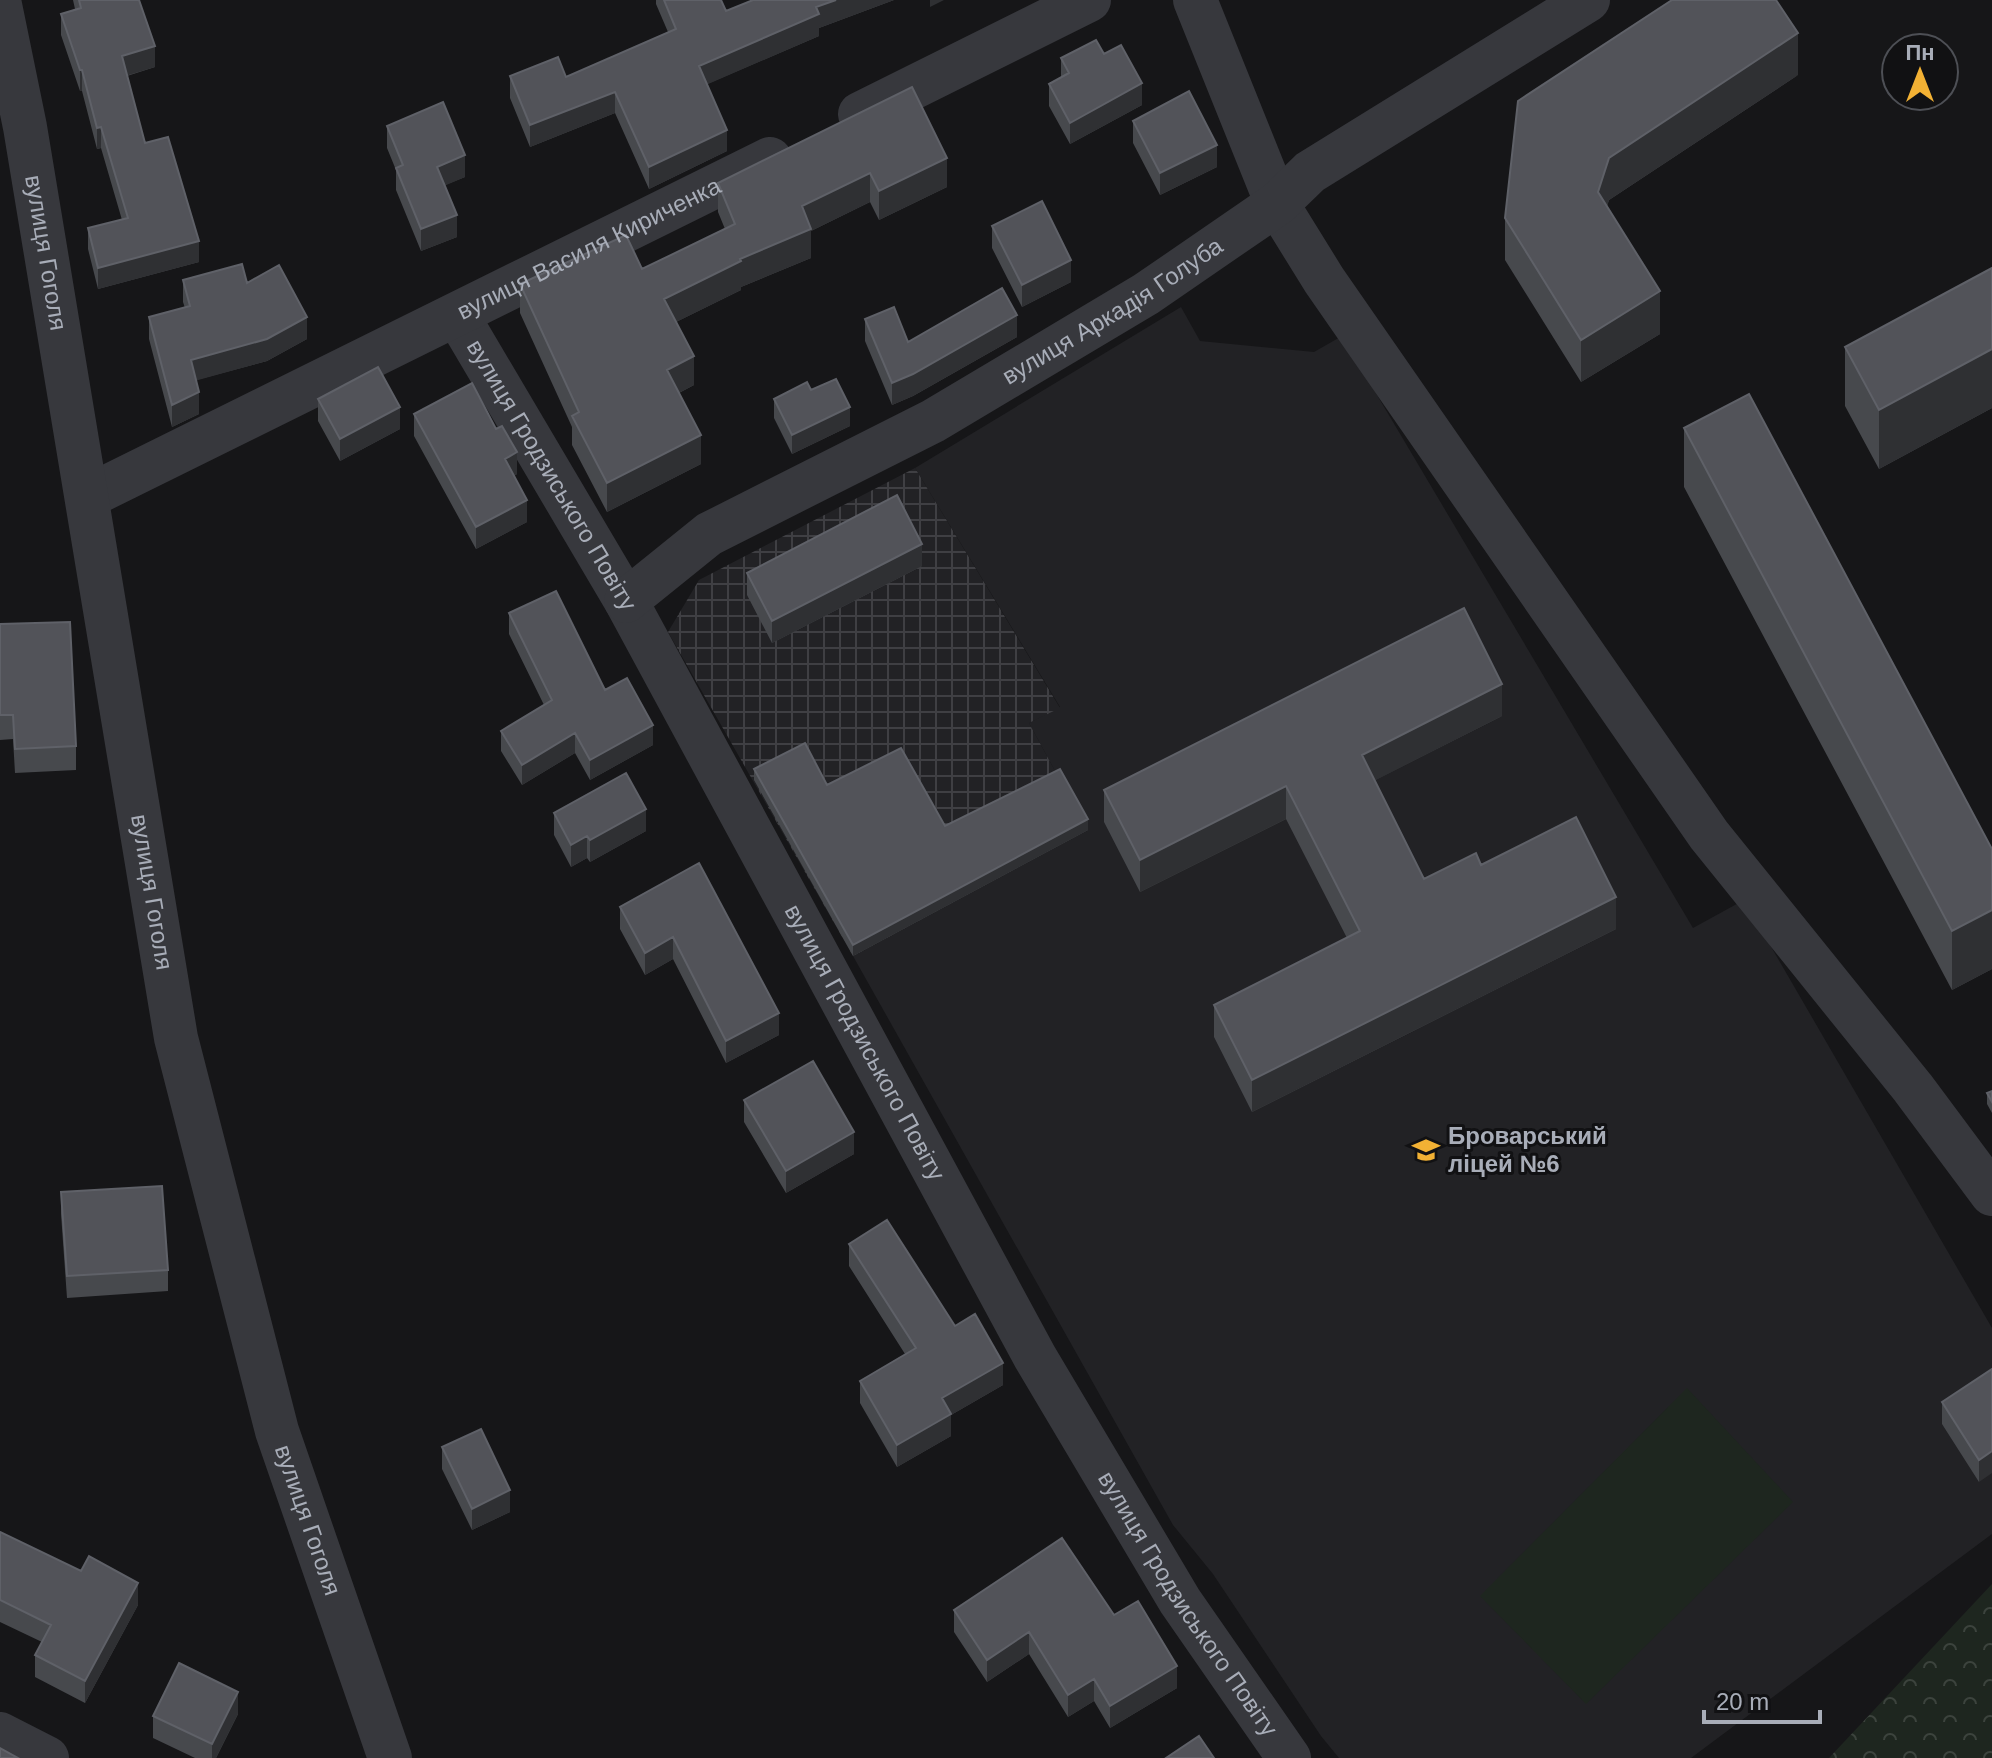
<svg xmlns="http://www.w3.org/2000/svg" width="1992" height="1758" viewBox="0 0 1992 1758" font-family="Arial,sans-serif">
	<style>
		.built { fill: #222225 }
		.industrial { fill: url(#industrial-grid) }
		.forest { fill: url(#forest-crowns) }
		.park { fill: #1e261f }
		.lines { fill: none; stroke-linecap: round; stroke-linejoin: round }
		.minor { stroke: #37383d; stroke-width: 44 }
		.tertiary { stroke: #37383d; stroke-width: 44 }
		.wall { fill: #47494d }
		.shaded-wall { fill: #2f3033 }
		.building { fill: #525359; stroke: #5f6168; stroke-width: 2 }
		.labels { text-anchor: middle; stroke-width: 6; stroke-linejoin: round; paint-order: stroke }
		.street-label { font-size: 24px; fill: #a8adb8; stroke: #111113 }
		.poi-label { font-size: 24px; font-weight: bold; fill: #a8adb8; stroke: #111113; text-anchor: start }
	</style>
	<defs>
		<pattern id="industrial-grid" width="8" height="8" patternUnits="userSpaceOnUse" patternTransform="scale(2)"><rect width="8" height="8" fill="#222225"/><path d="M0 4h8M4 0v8" fill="none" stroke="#3f3f43"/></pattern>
		<pattern id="forest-crowns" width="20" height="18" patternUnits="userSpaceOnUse" patternTransform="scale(2)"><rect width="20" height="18" fill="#1e261f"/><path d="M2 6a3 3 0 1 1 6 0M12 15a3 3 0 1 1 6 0" fill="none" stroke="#3c433d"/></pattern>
	</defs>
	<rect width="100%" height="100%" fill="#161618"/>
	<path class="built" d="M1181,307L1200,341L1314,352L1342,336L1693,928L1744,900L1992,1328V1534L1691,1758H1339L1321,1736L1213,1574L1173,1525L853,956L1087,830L1029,723L1060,707L915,468Z"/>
	<path class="industrial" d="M915,468L1060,708L1029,723L1087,830L853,956L668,632L699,580Z"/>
	<path class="forest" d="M1992,1584V1758H1829Z"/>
	<path class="park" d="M1687,1388L1793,1502L1586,1704L1480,1596Z"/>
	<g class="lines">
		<g class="minor">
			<path d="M1195,0L1277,204L1324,280L1709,835L1913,1088L1992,1194"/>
			<path d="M860,114L1089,0"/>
			<path id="s1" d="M457,315L626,601L1035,1357L1180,1601L1289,1758"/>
			<path id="s2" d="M87,497L770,159"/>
			<path id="s3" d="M626,601L709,534L933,421L1146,294L1277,204L1310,172L1588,0"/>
		</g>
		<g class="tertiary">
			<path id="s4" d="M0,5L25,127L176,1038L277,1431L390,1758"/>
			<path d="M0,1734L47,1758"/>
		</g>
	</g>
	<path class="wall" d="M73,0H139L155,67L127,76L145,143L199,262L98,289L88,249V228L122,220L101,148L97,149L82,91H80L61,35V14L75,9Z
		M656,0H721L726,11L753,0H894L819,28V36L707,84L727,151L649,189L615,113L530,147L510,98V76L566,77L668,32L656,4Z
		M1061,58L1142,105L1070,144L1049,106V84L1061,77Z
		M1798,75L1609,200L1607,206L1660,334L1581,382L1505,260V218Z
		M912,87L947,187L879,220L870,202L811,231V258L741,287V290L676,322L694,385L679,393L701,464L607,512L572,445V427L520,313V284L642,269L725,229L718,212V183Z
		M1133,121L1217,167L1160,195L1133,143Z
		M387,126L465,177L445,185L457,237L421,251L396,190V170L387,148Z
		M992,226L1071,282L1022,307L992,248Z
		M1992,268V408L1879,469L1845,406V347Z
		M183,280L307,339L267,361L196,380L199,414L172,427L149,339V317L185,308L183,302Z
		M865,319L908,342L1017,337L913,396L892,405L865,341Z
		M811,390L850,426L792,454L774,418V399Z
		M318,399L400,429L340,461L318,421Z
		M414,414L517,474L514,476L527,522L476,549L414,436Z
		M1684,428L1992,849V969L1952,990L1684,487Z
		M922,566L772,643L747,595V573Z
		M509,613L605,690L653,745L590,780L575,753L522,785L501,751V731L544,705L509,634Z
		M0,624L76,746V770L15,773L13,739L0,740Z
		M1502,716L1375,780L1424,879L1481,865L1616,929L1252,1112L1214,1037V1005L1347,938L1286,819L1140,892L1104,822V790Z
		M754,769L827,785L945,826L1088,830L853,956L754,780Z
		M554,813L646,831L590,862L587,858L571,867L554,835Z
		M699,863L779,1035L726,1063L673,959L645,975L620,929V907Z
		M1992,1091V1113L1987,1104V1093Z
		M744,1100L854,1154L786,1193L744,1122Z
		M61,1192L168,1270V1291L67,1298L61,1214Z
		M849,1244L955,1326L1003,1385L951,1415V1436L897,1467L860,1403V1381L905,1354L849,1266Z
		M1992,1369L1979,1482L1942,1424V1402Z
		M442,1447L510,1512L472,1530L442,1469Z
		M0,1532L138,1605L85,1703L35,1677V1655L42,1642L0,1622Z
		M954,1610L1114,1615L1177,1688L1110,1728L1094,1701L1068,1717L1029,1654L987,1682L954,1632Z
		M238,1714L216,1758H195L153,1738V1716Z"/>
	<path class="shaded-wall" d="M836,0H894L819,28V36L699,88V66L816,7Z
		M930,0H944L930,7Z
		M1798,33V75L1609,200L1598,234V192L1609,158Z
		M155,46V67L122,77V56Z
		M80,70H82V91H80Z
		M1142,83V105L1070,144V123Z
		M615,92V113L530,147V125Z
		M101,127V148L97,149V128Z
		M727,130V151L649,189V167Z
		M1217,145V167L1160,195V173Z
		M465,155V177L437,189V167Z
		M947,158V187L879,220V191Z
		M870,173V202L811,231V258L741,287V290L664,328V299L802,206Z
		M457,215V237L421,251V229Z
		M199,241V262L98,289V268Z
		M1071,260V282L1022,307V285Z
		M1660,291V334L1581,382V340Z
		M1017,315V337L913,396L892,405V383Z
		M307,317V339L267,361L191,382V360Z
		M1992,349V408L1879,469V410Z
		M694,356V385L667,399V370Z
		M199,392V414L172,427V405Z
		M400,407V429L340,461V439Z
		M850,407V426L792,454V435Z
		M701,435V464L607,512V483Z
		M517,452V474L505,481V459Z
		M527,500V522L476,549V527Z
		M922,544V566L772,643V621Z
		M1502,684V716L1362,787V755Z
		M653,725V745L590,780V760Z
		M575,733V753L522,785V765Z
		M1286,786V819L1140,892V860Z
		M646,809V831L590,862V840Z
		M1088,819V830L853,956V945Z
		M587,836V858L571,867V845Z
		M1616,897V929L1252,1112V1080Z
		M1992,910V969L1952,990V931Z
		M673,937V959L645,975V953Z
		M779,1013V1035L726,1063V1041Z
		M854,1132V1154L786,1193V1171Z
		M1003,1363V1385L951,1415V1436L897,1467V1445L942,1398Z
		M1992,1451V1473L1979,1482V1460Z
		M510,1490V1512L472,1530V1509Z
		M138,1583V1605L85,1703V1681Z
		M1029,1632V1654L987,1682V1660Z
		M1177,1666V1688L1110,1728V1706Z
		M1094,1679V1701L1068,1717V1695Z
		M238,1692V1714L216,1758H212V1744Z"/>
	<path class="building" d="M79,0H139L155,46L122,56L145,143L168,137L199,241L98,268L88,228L128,218L101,127L97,128L82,70H80L61,14L81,8Z
		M664,0H721L726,11L753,0H836L816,7L819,14L699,66L727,130L649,167L615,92L530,125L510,76L558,57L566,77L676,29Z
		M1672,0H1776L1798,33L1609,158L1598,192L1660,291L1581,340L1505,218L1518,101Z
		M1096,40L1104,54L1121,45L1142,83L1070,123L1049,84L1069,73L1061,58Z
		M912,87L947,158L879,191L870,173L802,206L811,229L740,259L741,261L664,299L694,356L667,370L701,435L607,483L572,416L579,412L520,284L626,235L642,269L735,224L718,183Z
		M1189,91L1217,145L1160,173L1133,121Z
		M443,102L465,155L437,167L457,215L421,229L396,168L403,165L387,126Z
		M1042,201L1071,260L1022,285L992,226Z
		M242,264L247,283L279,265L307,317L267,339L191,360L199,392L172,405L149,317L190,306L183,280Z
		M1992,268V349L1879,410L1845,347Z
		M1002,288L1017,315L913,374L892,383L865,319L894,307L908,342Z
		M378,367L400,407L340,439L318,399Z
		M836,379L850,407L792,435L774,399L807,382L811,390Z
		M472,383L496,429L502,426L517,452L505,459L527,500L476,527L414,414Z
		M1749,394L1992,849V910L1952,931L1684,428Z
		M897,495L922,544L772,621L747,573Z
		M556,591L605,690L627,678L653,725L590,760L575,733L522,765L501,731L552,700L509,613Z
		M1464,608L1502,684L1362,755L1424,879L1476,853L1481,865L1576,817L1616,897L1252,1080L1214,1005L1360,931L1286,786L1140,860L1104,790Z
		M70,622L76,746L15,749L13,715H0V624Z
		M805,743L827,785L901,748L945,826L1060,769L1088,819L853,945L754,769Z
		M626,773L646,809L590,840L587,836L571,845L554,813Z
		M699,863L779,1013L726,1041L673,937L645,953L620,907Z
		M813,1061L854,1132L786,1171L744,1100Z
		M1992,1091V1102L1987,1093Z
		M162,1186L168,1270L67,1276L61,1192Z
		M887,1220L955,1326L975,1314L1003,1363L942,1398L951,1414L897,1445L860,1381L916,1348L849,1244Z
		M1992,1369V1451L1979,1460L1942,1402Z
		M481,1429L510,1490L472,1509L442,1447Z
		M0,1532L81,1571L89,1556L138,1583L85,1681L35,1655L51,1625L0,1600Z
		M1062,1538L1114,1615L1138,1601L1177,1666L1110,1706L1094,1679L1068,1695L1029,1632L987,1660L954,1610Z
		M179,1663L238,1692L212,1744L153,1716Z
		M1199,1736L1214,1758H1166Z
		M0,1748L18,1758H0Z"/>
	<defs>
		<g id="school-bare" transform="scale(2.16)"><path d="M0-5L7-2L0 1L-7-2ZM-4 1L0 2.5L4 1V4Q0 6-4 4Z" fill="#f2b134" stroke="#111113" stroke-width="2.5" paint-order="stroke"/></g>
	</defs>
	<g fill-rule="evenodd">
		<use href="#school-bare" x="1426" y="1150"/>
	</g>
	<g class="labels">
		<g class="street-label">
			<text dy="8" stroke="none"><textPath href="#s2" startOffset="560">вулиця Василя Кириченка</textPath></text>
			<text dy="8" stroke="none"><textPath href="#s4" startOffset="252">вулиця Гоголя</textPath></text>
			<text dy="8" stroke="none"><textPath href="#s3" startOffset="568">вулиця Аркадія Голуба</textPath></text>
			<text dy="8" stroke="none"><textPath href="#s1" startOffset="186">вулиця Гродзиського Повіту</textPath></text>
			<text dy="8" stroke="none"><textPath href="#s4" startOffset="900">вулиця Гоголя</textPath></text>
			<text dy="8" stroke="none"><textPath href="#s1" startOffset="834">вулиця Гродзиського Повіту</textPath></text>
			<text dy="8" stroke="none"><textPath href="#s4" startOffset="1548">вулиця Гоголя</textPath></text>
			<text dy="8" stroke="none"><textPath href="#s1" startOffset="1482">вулиця Гродзиського Повіту</textPath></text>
		</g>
		<g class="poi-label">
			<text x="1448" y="1144">Броварський<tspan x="1448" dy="28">ліцей №6</tspan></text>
		</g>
	</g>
	<g transform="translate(1920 72)"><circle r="38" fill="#111113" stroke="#4d4f55" stroke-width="2"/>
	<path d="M0-6L14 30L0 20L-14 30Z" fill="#f2b134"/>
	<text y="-12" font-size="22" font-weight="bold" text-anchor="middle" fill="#a8adb8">Пн</text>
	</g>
	<path d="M1704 1710v12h116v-12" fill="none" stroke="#a8adb8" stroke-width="4"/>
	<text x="1716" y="1710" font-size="24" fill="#a8adb8" stroke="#111113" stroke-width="6" paint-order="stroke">20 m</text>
</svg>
